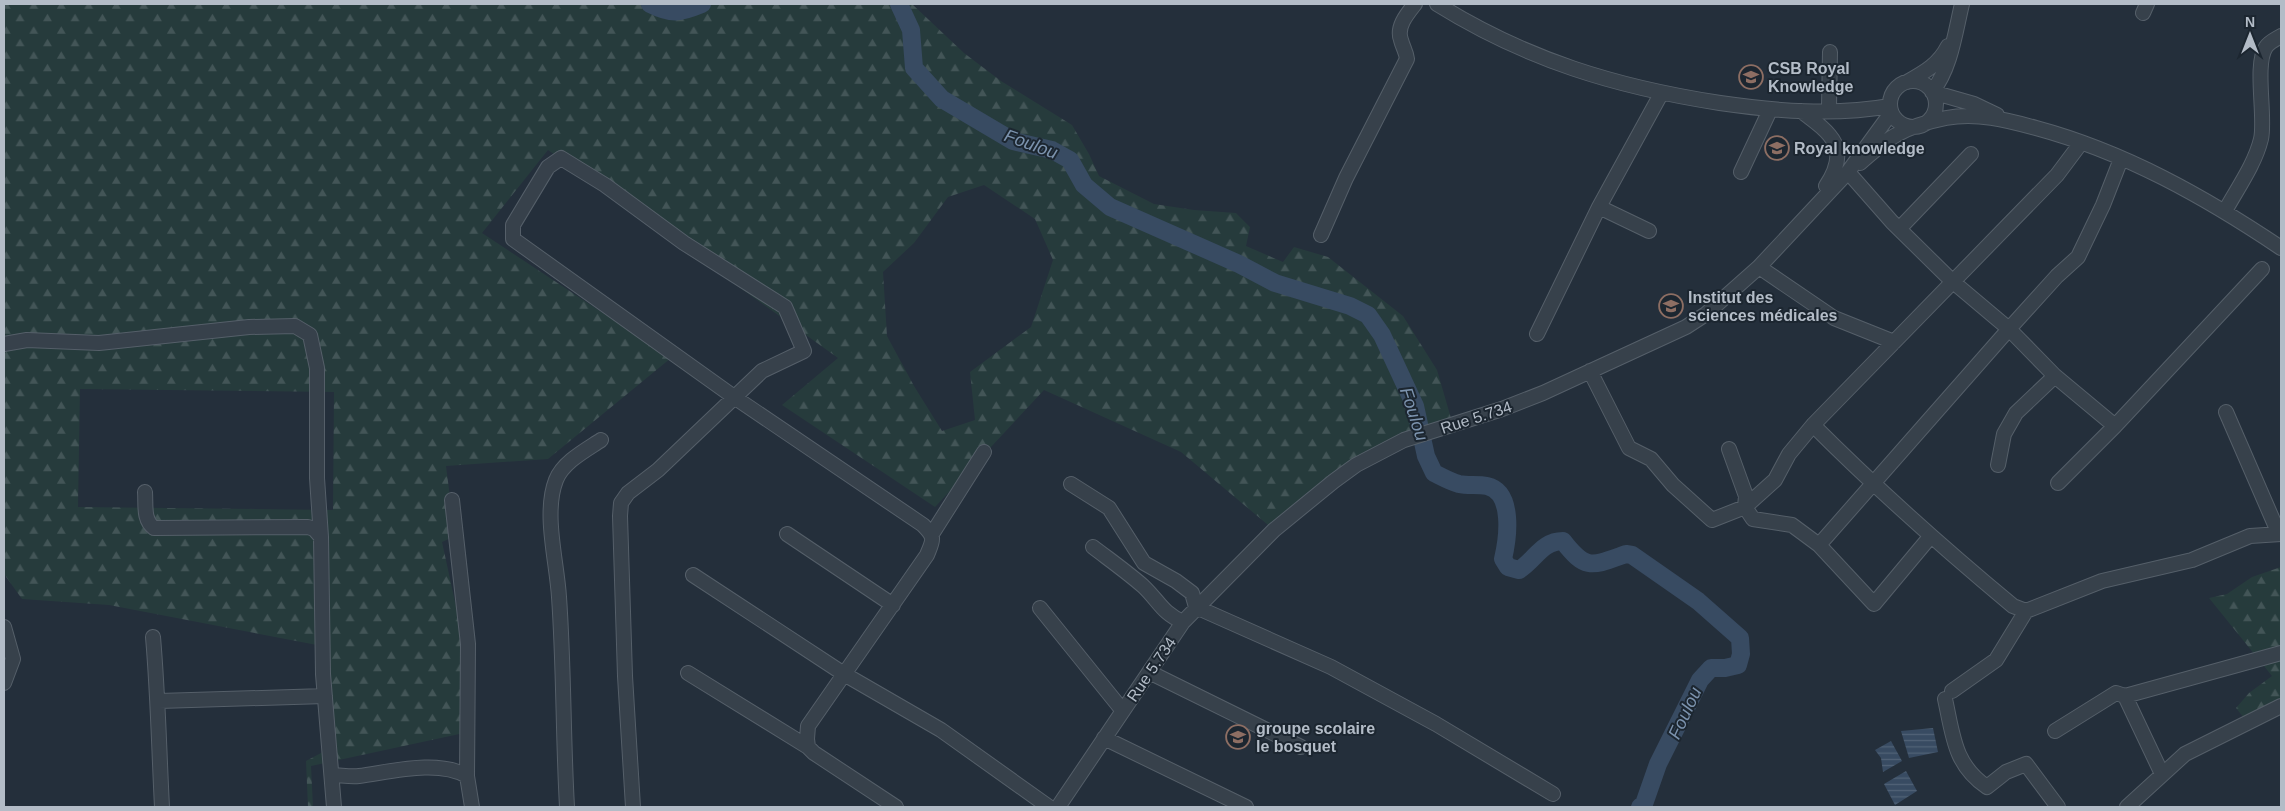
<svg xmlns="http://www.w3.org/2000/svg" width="2285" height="811" viewBox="0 0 2285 811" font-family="Helvetica,sans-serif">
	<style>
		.forest { fill: url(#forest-firs); fill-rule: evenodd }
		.water { fill: url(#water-rules) }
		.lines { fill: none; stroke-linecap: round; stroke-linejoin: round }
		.river { stroke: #384b62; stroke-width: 18 }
		.minor-casing { stroke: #555f69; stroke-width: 16 }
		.minor { stroke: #37414b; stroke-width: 14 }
		.labels { text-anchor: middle; stroke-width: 4; stroke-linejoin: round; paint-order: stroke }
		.poi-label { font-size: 16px; font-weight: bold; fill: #b3bcc7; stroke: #1c2630; text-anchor: start }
		.street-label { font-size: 16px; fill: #b3bcc7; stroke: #1c2630 }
		.water-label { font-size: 18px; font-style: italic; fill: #7c93ae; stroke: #1c2630 }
	</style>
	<defs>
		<pattern id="forest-firs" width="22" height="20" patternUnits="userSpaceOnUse" patternTransform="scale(1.25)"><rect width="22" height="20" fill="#263b3c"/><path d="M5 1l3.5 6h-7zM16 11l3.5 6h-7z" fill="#435557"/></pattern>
		<pattern id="water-rules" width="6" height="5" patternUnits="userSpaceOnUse" patternTransform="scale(1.25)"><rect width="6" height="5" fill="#384b62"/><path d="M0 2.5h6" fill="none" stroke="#526377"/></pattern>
	</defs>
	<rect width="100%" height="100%" fill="#242f3b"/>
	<path class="forest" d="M4,4H912L964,53L1001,81L1072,125L1089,154L1099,176L1154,204L1194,210L1236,213L1250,227L1246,246L1283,262L1294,247L1328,257L1403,316L1437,370L1453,425L1404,440L1274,530L1181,452L1044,390L935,507L782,405L838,358L548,150L482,233L671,358L548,459L446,466L455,536L442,542L467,657L464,733L311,766L313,807H308L306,761L336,745L317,645L109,605L22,599L4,574ZM984,185L1035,219L1053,260L1031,327L970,372L975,420L942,431L914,386L887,336L883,272L914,243L948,197ZM80,389L334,392L333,510L78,507Z
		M2281,567V706L2248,723L2236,708L2249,693L2272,676L2209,598L2227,594L2252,577Z"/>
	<path class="water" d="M1933,728L1938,752L1909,758L1901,731Z
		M1891,741L1902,761L1883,772L1881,758L1875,750Z
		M1906,771L1917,791L1895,805L1884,784Z"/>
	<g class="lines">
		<path class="river" d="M650,4C672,15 680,13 702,4
			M899,4L911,30L914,68L942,99L1013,141L1052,150L1070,160L1084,185L1110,207L1239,264L1275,283L1350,306L1368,315L1382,335L1415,406L1426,456L1434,473C1442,477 1451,482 1459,484C1468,486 1478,484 1487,486C1514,492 1508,538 1503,559L1508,567L1519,570C1535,560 1542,541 1563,541C1586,571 1592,566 1626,554L1632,555L1698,601L1740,638L1741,654L1738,665L1725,668H1711L1700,680L1658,764L1644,804L1640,807"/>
		<g class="minor-casing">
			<path id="minor" d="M1437,4C1527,60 1616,87 1720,103C1776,111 1834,116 1890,106
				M1962,4C1955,33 1951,68 1932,92L1974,104L1997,115
				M2143,13L2147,4
				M1890 104a23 23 0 1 1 46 0a23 23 0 1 1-46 0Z
				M1907,82C1925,72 1939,64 1948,46
				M1829,107L1830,52
				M1801,111C1832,134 1851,148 1826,186
				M1860,163C1871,154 1883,142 1896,135C1910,127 1931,121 1946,118C1976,112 2007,120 2036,128C2125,152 2205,197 2281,248
				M1741,172L1770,110
				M1848,172L1892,222L1952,281L2009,329L2055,376L2115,426
				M2225,211C2237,189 2255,164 2261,139C2266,118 2254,64 2266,47C2269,42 2276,39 2281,36
				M1899,229L1971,154
				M1649,231L1599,207L1661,94
				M1321,235L1346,178L1407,59C1406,51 1403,48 1401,40C1396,27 1407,14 1415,4
				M1759,267L1834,318L1894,342
				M1537,334L1599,207
				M4,344L27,340L99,343L249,327L295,326L310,335L317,368V478L321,537L323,674L334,807
				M1590,371L1629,448L1651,459L1673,485L1712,520L1745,507L1775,480L1789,454L1813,425L2057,175L2081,143
				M2226,412L2279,534
				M1813,425C1878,490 1942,547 2013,606L2026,611
				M1729,449L1746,496L1745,507L1753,519L1792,525L1819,545L1874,604L1930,537
				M1998,465L2004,434L2016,413L2055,376
				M2058,483L2115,426L2262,269
				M1071,484L1109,508L1144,563L1176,581L1192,593L1196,607L1331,667L1436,724L1553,794
				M145,492C146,505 143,520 154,528L308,527L314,529L321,537
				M452,500L468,644L467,776L472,807
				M787,534L893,605
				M932,534L984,452
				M1819,545L2009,329L2057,276L2078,257L2103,205L2121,159
				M1093,547C1110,560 1127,572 1143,586C1159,601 1162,613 1183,622
				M693,575L844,674L941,730L1049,807
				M1040,608L1123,711
				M4,627L13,659L4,683
				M153,637C158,694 159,750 162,807
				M1149,672L1301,747
				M688,673L808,747L814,753L896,807
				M1952,691L1996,660L2026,611L2102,581L2192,560L2250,536L2281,534
				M2125,696L2162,774
				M1945,699C1953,735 1954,765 1987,787L2006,772L2026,764L2058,807
				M159,701L325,696
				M2055,731L2116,693L2125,696L2281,653
				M1104,738L1246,807
				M332,775C340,775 350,777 359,776C390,772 438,759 467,776
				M567,807C563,737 564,667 559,597C557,562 543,513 556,480C563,462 586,450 601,440
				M633,807L625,676L620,516L621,503L628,493L658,470L762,371L804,351L785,307L684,243L605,185L561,158L548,167L513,225V239L734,397L923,525C936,538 933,540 927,555L808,726L807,739L808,747
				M1058,807L1183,622L1274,530L1334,481L1356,465L1404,440L1502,409L1543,393L1686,327L1706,314L1759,267L1848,172L1891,113
				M2127,807L2185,754L2281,706"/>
		</g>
		<use href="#minor" class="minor"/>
	</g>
	<defs>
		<g id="school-ring" transform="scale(1.25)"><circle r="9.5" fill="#1c2630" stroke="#8d6e63" stroke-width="1.5"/><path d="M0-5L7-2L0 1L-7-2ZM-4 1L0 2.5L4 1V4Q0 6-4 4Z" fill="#8d6e63"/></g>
	</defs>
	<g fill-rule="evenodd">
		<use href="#school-ring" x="1751" y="77"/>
		<use href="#school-ring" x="1777" y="148"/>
		<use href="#school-ring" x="1671" y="306"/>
		<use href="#school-ring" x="1238" y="737"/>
	</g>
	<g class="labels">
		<g class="poi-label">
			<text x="1768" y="74">CSB Royal<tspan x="1768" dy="18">Knowledge</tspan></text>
			<text x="1794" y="154">Royal knowledge</text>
			<text x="1688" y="303">Institut des<tspan x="1688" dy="18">sciences médicales</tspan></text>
			<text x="1256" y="734">groupe scolaire<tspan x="1256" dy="18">le bosquet</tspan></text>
		</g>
		<g class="street-label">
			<text transform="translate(1476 417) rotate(-18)" y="6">Rue 5.734</text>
			<text transform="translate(1151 669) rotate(-56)" y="6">Rue 5.734</text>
		</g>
		<g class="water-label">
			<text transform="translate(1031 144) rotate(20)" y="6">Foulou</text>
			<text transform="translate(1414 414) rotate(72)" y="6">Foulou</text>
			<text transform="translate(1685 713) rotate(-65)" y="6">Foulou</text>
		</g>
	</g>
	<rect width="2285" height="811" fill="none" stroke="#b3bcc7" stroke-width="10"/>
	<g transform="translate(2250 35)" stroke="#1c2630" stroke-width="4" paint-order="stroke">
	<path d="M0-4L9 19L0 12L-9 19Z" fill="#b3bcc7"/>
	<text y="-8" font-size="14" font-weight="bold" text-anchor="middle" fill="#b3bcc7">N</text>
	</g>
</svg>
